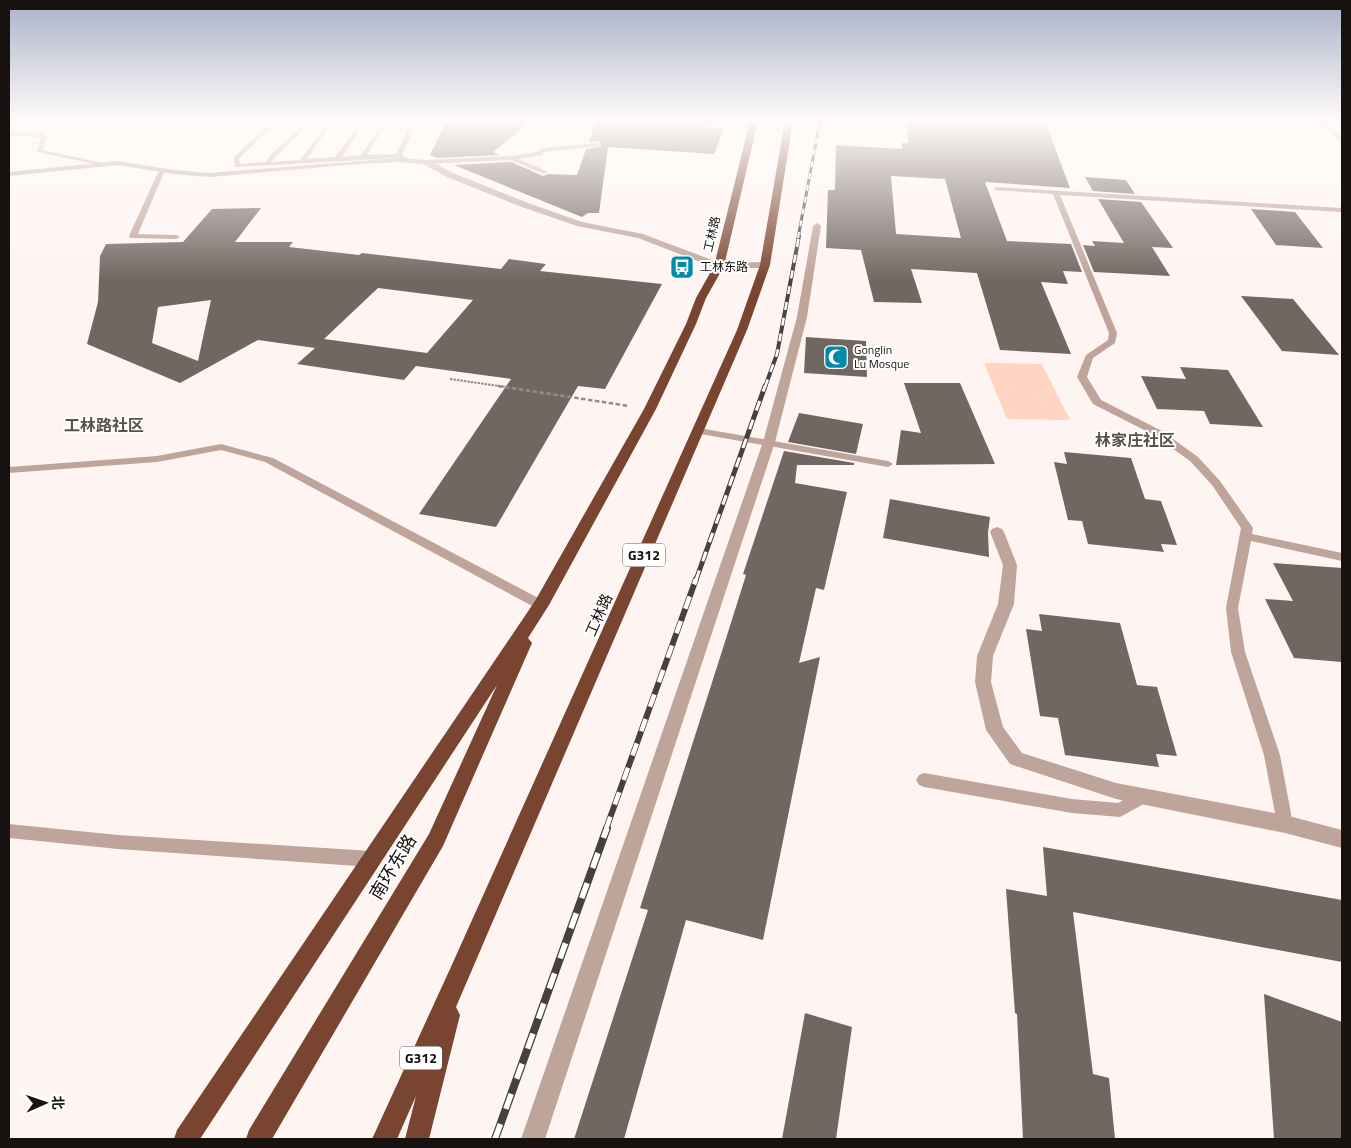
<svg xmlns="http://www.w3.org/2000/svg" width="1351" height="1148" viewBox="0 0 1351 1148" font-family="'Titillium Web','Noto Sans SC',sans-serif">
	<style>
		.green { fill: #ffd4c3 }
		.building { fill: #726661; fill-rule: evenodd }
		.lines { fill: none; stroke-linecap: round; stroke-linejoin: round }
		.path-far1 { stroke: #938c8a; stroke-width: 2; stroke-dasharray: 2.5 1; stroke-linecap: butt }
		.path { stroke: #938c8a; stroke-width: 2.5; stroke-dasharray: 4.5 2.5; stroke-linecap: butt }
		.lane { fill: #bfa499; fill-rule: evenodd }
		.street { fill: #bfa499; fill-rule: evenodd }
		.highway { fill: #794531; fill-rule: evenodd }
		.rail-far4-casing { stroke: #46403e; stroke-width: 3 }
		.rail-far3-casing { stroke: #46403e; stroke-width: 4 }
		.rail-far2-casing { stroke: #46403e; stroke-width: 5 }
		.rail-far1-casing { stroke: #46403e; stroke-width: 6 }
		.rail-casing { stroke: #46403e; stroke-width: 8 }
		.rail-far4 { stroke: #fff; stroke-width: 2; stroke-dasharray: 6; stroke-linecap: butt }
		.rail-far3 { stroke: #fff; stroke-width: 2.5; stroke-dasharray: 8; stroke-linecap: butt }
		.rail-far2 { stroke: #fff; stroke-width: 3; stroke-dasharray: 10; stroke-linecap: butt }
		.rail-far1 { stroke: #fff; stroke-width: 4.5; stroke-dasharray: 13; stroke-linecap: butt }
		.rail { stroke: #fff; stroke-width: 5.5; stroke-dasharray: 16; stroke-linecap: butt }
		.labels { text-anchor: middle; stroke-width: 4; stroke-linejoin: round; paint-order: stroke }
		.far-street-label { font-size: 12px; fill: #171210; stroke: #fff }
		.far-poi-label { font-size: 12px; fill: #171210; stroke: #fff; text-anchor: start }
		.shield { fill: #fff; stroke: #5d5958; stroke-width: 1 }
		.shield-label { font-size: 14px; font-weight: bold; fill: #171210 }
		.street-label { font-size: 15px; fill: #171210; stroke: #fff }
		.neighbourhood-label { font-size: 16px; font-weight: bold; fill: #5b4f4b; stroke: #fff }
		.near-street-label { font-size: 18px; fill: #171210; stroke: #fff }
	</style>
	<rect width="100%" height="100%" fill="#fef5f2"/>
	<path class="green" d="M984,363L1042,364L1070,420L1007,419Z"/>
	<path class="building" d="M447,121H531L493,152L499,155L437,158L430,155Z
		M596,121L653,122L652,124L724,128L714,154L608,147L599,213H588L582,217L454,165L511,162L543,176L548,174L577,175L586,149L602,146L599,141L589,142Z
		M907,121H1045L1070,188L985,182L1007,241L1071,244L1082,272L1063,271L1068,284L1041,282L1071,354L1000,350L977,273L911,269L922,303L874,302L861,250L826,248L828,190H835L836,145L902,149V143H908ZM891,176L945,179L961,238L896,234Z
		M1085,177L1126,180L1135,194L1093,191Z
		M1098,199L1141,202L1173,248L1152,247L1170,276L1094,272L1083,245L1095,246L1092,241L1124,243Z
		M261,208L235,242H293L289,247L359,255L362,253L501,269L509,259L546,264L540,271L662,284L605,389L578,386L496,527L419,514L511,379L416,366L404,380L297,364L315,348L258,340L180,383L87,344L98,302L100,256L106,244L183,242L212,209ZM378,288L473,300L427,353L324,339ZM211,300L198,361L152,343L158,307Z
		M1251,209L1295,212L1323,248L1276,245Z
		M1241,296L1293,299L1339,355L1282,351Z
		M806,337L866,341L867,377L804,373Z
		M1180,367L1228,370L1263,427L1210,424L1204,411L1157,409L1141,376L1186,379Z
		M904,383H960L995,464L896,465L901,430L921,433Z
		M799,413L863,424L856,454L788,442Z
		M784,451L854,463V465H797L795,483L847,492L824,590L816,588L799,663L820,657L763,940L686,920L624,1139H574L648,910L640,908L723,648L746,575L743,574Z
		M1064,452L1131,458L1145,499L1161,501L1177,545L1161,544L1164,552L1088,544L1082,521L1068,520L1054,462L1067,464Z
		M890,499L990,517L988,533L989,557L883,538Z
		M1273,563L1342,568V662L1294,658L1265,599L1293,601Z
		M1039,614L1120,623L1137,685L1157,687L1177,756L1156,754L1159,767L1065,755L1058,718L1040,716L1026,629L1042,631Z
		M1043,847L1342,900V962L1073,912L1093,1074L1109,1078L1115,1139H1023L1017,1014L1015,1013L1006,889L1047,896Z
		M1264,994L1342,1022V1139H1274Z
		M805,1013L852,1027L836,1139H782Z"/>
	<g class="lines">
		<path class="path-far1" d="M450,379L506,387"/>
		<path class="path" d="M498,386L629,406"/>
		<path class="lane" d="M273,121L278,122L239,158L240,164L266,162L270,155L301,127L303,130L275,157L272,162L300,160L324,128L327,130L307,159L335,157L355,130L358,132L342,157L361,155L382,124L385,126L367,155L396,154L410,125L413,123L416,125L402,155L414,161L411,163L397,158L235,167L234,157Z
			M9,132L43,133L47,136L43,150L108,164L105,166L37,152L41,137L9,136Z
			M598,143L600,144V146L544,152L542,155L519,159L546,171L547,172L544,174L511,160L425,164L422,162L425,160L512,156L537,152L541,148Z
			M162,168L165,170L138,234L176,235L180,237L176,239L130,238L129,236L159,170Z
			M997,187L1342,208V212L1060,195L1117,333L1115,343L1093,358L1087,377L1101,400L1162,431L1198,457L1220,481L1253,528L1252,534L1342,553V561L1251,541L1238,608L1245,652L1280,755L1293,824L1291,829L1285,831L1279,829L1277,824L1264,755L1231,652L1226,608L1241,528L1212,485L1190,461L1154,435L1093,404L1077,377L1086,355L1108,340L1109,333L1053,194L995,190V188Z
			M699,428L888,461L893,464L888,467L695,433L694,431Z
			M221,444L273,458L546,602L547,605L546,608H536L265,462L221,450L157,462L9,473V467L157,456Z
			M924,773L1072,799L1118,803L1143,789L1149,791L1151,796L1149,801L1120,817L1072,813L924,787L919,785L916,780L919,775Z
			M9,824L118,835L371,851L377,854L379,859L377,864L371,867L118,849L9,838Z"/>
		<path class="street" d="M654,121L753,123L757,125L753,127L657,123Z
			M1308,121H1326L1342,136V142L1321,125L1308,123Z
			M399,158L428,160L453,173L528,203L582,222L643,234L720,263L765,262L770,265L765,268H716L638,238L577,226L522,207L447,177L423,164L399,162L359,164L209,177L174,174L118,165L9,176V172L118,161L174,170L209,173Z
			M817,223L821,226L807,317L775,442L545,1139H521L763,442L797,317L813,226Z
			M997,527L1002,529L1004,532L1017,565L1014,604L993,656L991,682L1003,727L1022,753L1116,783L1285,815L1342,830V848L1285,833L1116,799L1010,764L986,730L975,682L977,656L998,604L1003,565L990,532L992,529Z"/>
		<path class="highway" d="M750,121H758L724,266L706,298L696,324L656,409L549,605L528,638L532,643L443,846L272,1139H246L249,1130L429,834L497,685L200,1139H174L177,1130L535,601L644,409L686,324L696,298L714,266Z
			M785,121H793L770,265L747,330L456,1007L460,1015L429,1139H405L416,1096L397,1139H372L450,969L737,330L760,265Z"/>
		<g class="rail-far4-casing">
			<path id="rail-far4" d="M798,238L820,121"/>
		</g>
		<g class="rail-far3-casing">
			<path id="rail-far3" d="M765,387L777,354L799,236"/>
		</g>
		<g class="rail-far2-casing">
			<path id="rail-far2" d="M696,580L765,386"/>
		</g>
		<g class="rail-far1-casing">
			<path id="rail-far1" d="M606,829L696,579"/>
		</g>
		<g class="rail-casing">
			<path id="rail" d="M495,1139L607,828"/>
		</g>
		<use href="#rail-far4" class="rail-far4"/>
		<use href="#rail-far3" class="rail-far3"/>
		<use href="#rail-far2" class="rail-far2"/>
		<use href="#rail-far1" class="rail-far1"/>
		<use href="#rail" class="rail"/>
	</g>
	<linearGradient id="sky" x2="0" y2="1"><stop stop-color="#a9b2c8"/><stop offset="0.43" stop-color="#fffaf9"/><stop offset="1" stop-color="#fffaf9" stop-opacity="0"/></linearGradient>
	<rect width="1351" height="281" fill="url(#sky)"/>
	<defs>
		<g id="bus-square" transform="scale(1.25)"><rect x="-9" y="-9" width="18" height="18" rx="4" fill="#028aaa" stroke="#fff"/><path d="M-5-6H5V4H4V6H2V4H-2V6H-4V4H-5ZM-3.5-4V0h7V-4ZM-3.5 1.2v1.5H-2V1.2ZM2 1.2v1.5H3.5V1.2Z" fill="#fff"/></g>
		<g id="mosque-square" transform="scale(1.25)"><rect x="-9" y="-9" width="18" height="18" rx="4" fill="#028aaa" stroke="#fff"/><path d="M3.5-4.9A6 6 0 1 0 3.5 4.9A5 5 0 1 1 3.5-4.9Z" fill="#fff"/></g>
	</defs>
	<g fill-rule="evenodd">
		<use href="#bus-square" x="682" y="267"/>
		<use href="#mosque-square" x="836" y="357"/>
	</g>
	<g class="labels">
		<g class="far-street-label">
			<text transform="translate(712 234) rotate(-77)" y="4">工林路</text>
		</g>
		<g class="far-poi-label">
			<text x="700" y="271">工林东路</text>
			<text x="854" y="354">Gonglin<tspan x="854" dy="14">Lu Mosque</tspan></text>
		</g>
		<g class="shield">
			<rect x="623" y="543.5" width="42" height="23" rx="4"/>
			<rect x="400" y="1046.5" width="42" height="23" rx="4"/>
		</g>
		<g class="shield-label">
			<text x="644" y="560">G312</text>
			<text x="421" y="1063">G312</text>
		</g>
		<g class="street-label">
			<text transform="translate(599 615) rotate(-66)" y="5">工林路</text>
		</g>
		<g class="neighbourhood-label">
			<text x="104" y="431">工林路社区</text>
			<text x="1135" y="446">林家庄社区</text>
		</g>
		<g class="near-street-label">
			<text transform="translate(393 867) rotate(-59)" y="6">南环东路</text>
		</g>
	</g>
	<rect width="1351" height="1148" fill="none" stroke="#171210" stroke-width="20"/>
	<g transform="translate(45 1103) rotate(88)" stroke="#ffffff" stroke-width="4" paint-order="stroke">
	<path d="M0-4L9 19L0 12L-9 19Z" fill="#171210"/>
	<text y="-8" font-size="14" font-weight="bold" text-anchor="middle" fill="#171210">北</text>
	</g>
</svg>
